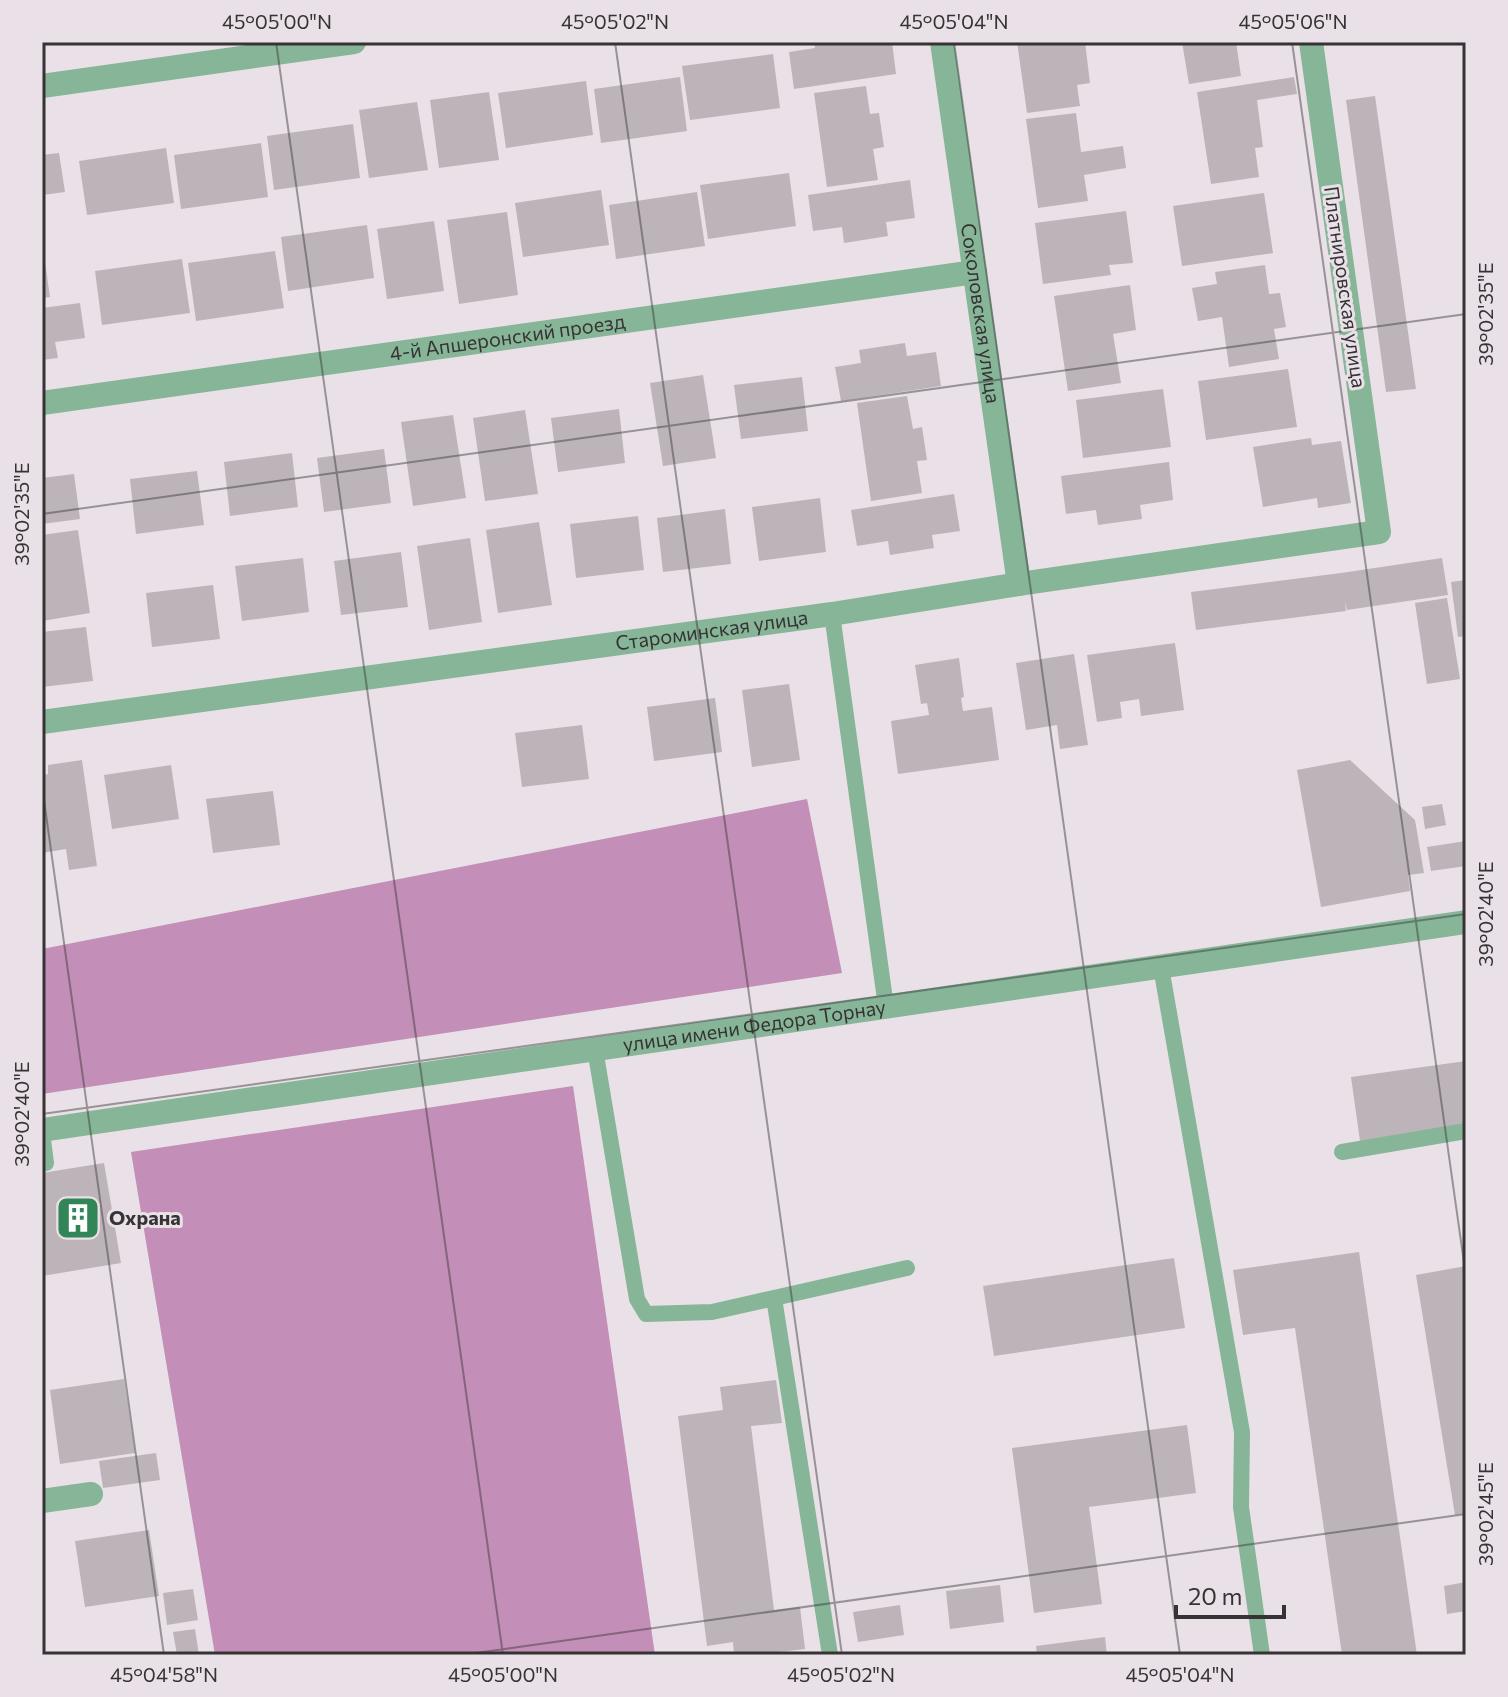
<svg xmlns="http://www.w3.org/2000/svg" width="1508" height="1697" viewBox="0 0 1508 1697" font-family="Commissioner,sans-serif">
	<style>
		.forest { fill: #c38eb7 }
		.building { fill: #bdb4ba }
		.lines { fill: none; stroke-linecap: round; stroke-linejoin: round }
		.service { stroke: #87b597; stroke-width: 16 }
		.minor { stroke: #87b597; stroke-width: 24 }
		.tertiary { stroke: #87b597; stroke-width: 24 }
		.ticks { fill: none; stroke: #363335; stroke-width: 2; stroke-opacity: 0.45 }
		.labels { text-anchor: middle; stroke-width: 6; stroke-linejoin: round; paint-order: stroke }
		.street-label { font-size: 20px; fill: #363335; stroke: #e9e1e7 }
		.poi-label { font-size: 20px; font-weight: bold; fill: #363335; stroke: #e9e1e7; text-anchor: start }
		.neatline { fill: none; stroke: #363335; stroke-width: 3 }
		.ticks-label { font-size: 20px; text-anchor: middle; fill: #363335 }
	</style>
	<rect width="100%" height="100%" fill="#e9e1e7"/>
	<path class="forest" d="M807,799L842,973L42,1094V949Z
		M573,1086L655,1655H215L131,1152Z"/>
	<path class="building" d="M814,42H892L896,74L794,89L789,52L815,48Z
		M1017,42H1085L1090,83L1077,85L1080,106L1027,113Z
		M1182,42H1236L1241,76L1189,84Z
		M773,54L780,108L690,120L682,66Z
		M680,77L687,131L601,143L594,89Z
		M1294,77L1297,94L1257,100L1263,147L1255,148L1259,177L1211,184L1197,92Z
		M586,81L593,135L506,148L498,93Z
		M866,86L870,114L879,113L884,147L873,149L878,180L827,187L814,93Z
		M489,92L499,160L439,168L430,100Z
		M1375,96L1416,389L1386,392L1346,100Z
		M417,102L428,170L369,178L359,110Z
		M1076,113L1081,152L1123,146L1126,168L1084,175L1088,201L1038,208L1026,119Z
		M353,124L360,178L274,190L267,136Z
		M261,143L268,197L181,209L174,155Z
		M166,148L174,203L87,215L79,161Z
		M59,153L65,192L42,195V155Z
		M789,173L796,226L708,239L700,185Z
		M910,180L915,218L886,222L888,236L844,243L842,227L813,231L808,195Z
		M601,190L609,245L523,257L515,203Z
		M697,192L705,246L616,259L609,205Z
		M1264,193L1273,253L1182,266L1173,206Z
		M1126,211L1133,263L1109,265L1111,275L1043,284L1035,223Z
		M507,212L518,295L459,304L447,220Z
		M434,221L444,291L387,299L377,229Z
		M367,225L374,278L288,291L281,237Z
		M275,251L284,308L196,321L188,263Z
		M44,255L50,297L42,298V256Z
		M182,259L190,313L102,325L95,271Z
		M1265,265L1269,294L1280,293L1286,327L1274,329L1279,359L1229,367L1222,317L1198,321L1192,288L1217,284L1215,272Z
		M1130,285L1136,330L1113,334L1121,383L1068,391L1054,296Z
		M80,303L85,338L55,342L58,358L42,360V308Z
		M905,343L907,356L936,352L941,386L841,401L835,367L861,363L859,350Z
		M1288,369L1297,427L1206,440L1198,381Z
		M703,375L716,458L663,466L650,383Z
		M802,377L808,431L741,439L734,385Z
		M1163,389L1171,447L1083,458L1076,400Z
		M907,396L913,429L922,427L927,460L917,461L922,493L871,501L857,403Z
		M619,409L625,463L558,472L551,418Z
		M525,410L538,494L485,501L473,418Z
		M453,415L466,498L413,506L401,422Z
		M1311,438L1312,445L1341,441L1351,503L1318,508L1317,498L1263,507L1253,447Z
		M384,449L391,503L324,512L317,458Z
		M292,453L298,507L230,516L224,462Z
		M1169,462L1173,500L1140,505L1142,519L1098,525L1096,510L1066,514L1061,476Z
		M197,471L204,525L136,534L130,479Z
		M74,474L80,519L42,524V478Z
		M954,494L960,531L932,535L934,548L890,555L888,541L857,546L851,510Z
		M820,498L826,552L759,561L752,507Z
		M725,509L731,564L663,572L657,518Z
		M638,516L644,570L576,578L570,524Z
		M539,522L552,605L498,613L486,530Z
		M78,530L90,613L42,621V535Z
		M470,538L482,622L429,630L417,546Z
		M401,552L408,607L341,615L334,561Z
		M303,558L309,612L242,621L235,566Z
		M1442,558L1448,595L1347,610L1345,602L1346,611L1196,630L1191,592L1341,573Z
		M1466,580V636L1458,637L1451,582Z
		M213,585L220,639L152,647L146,593Z
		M1447,598L1460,679L1427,684L1415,603Z
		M86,627L93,681L42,687V632Z
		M1175,643L1184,710L1141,716L1139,699L1120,702L1122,718L1097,722L1087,655Z
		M1074,654L1088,745L1060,749L1057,725L1026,730L1016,663Z
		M959,658L964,697L961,698L963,711L992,707L999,760L898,774L891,721L929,715L927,703L921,704L915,665Z
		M789,684L800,760L752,767L742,690Z
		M715,698L722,752L654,761L647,707Z
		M582,725L589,779L522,787L515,733Z
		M82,760L97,866L69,870L66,849L42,853V775L48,774V765Z
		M1350,760L1415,820L1424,873L1408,875L1410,891L1321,907L1297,770Z
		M171,765L179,819L112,829L104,775Z
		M273,791L280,845L213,853L206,799Z
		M1442,804L1446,825L1425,829L1422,807Z
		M1466,841V866L1431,871L1427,847Z
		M1466,1061V1126L1360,1141L1351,1077Z
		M104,1163L121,1263L42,1276V1173Z
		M1359,1252L1417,1655H1342L1295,1328L1243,1335L1233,1270Z
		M1174,1258L1185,1328L994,1356L983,1286Z
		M1466,1266V1513L1455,1515L1416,1275Z
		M124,1379L135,1453L60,1464L50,1390Z
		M776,1380L782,1423L751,1426L774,1610L800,1607L805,1649L753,1655H734L733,1642L707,1646L678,1416L723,1410L720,1387Z
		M1187,1425L1196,1493L1089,1507L1102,1604L1034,1613L1012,1448Z
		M156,1453L160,1480L103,1488L99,1461Z
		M149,1530L159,1596L85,1607L75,1541Z
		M1466,1582V1611L1447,1614L1444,1586Z
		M1000,1585L1004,1622L950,1629L946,1591Z
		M193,1589L198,1620L167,1625L163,1593Z
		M900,1605L904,1635L858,1642L853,1612Z
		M195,1629L199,1655H177L173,1632Z
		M1105,1637L1107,1655H1037L1036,1646Z"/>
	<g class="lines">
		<path class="service" d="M832,614L886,1007
			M1161,967L1242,1432L1241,1507L1262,1655
			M595,1049L637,1299L646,1314L712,1312L774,1298L830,1655
			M42,1132L46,1163
			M1342,1152L1466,1131
			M774,1298L907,1268"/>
		<g class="minor">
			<path id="s1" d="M942,42L1019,584"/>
			<path d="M42,86L354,42"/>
			<path id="s2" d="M42,403L975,272"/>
			<path id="s3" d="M42,722L832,614L1019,584L1379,532L1311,42"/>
			<path d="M42,1501L91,1494"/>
		</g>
		<path class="tertiary" id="s4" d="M42,1130L1466,922"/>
	</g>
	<path class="ticks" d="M276,42L503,1655M615,42L842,1655M954,42L1180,1655M1292,42L1466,1277M42,514L1466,314M42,786L164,1655M42,1114L1466,914M462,1655L1466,1514"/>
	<defs>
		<g id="building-square" transform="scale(2.3)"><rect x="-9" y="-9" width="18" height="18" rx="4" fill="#318557" stroke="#e9e1e7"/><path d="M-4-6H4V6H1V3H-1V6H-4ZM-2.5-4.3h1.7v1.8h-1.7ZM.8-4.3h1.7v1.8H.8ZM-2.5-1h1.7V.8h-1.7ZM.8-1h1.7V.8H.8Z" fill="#fff"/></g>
	</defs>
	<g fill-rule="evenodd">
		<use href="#building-square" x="78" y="1218"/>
	</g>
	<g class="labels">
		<g class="street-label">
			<text transform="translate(1345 287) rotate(82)" y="7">Платнировская улица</text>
			<text dy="7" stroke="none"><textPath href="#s1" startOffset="274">Соколовская улица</textPath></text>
			<text dy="7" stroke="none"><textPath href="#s2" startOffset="470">4-й Апшеронский проезд</textPath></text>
			<text dy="7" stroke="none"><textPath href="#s3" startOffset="676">Староминская улица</textPath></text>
			<text dy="7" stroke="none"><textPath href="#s4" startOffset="720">улица имени Федора Торнау</textPath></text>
		</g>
		<g class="poi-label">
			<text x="109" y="1225">Охрана</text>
		</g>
	</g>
	<rect width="1508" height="1697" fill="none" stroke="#e9e1e7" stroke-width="88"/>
	<path d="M1176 1605v12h108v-12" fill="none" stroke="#363335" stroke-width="4"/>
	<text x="1188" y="1605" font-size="24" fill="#363335" stroke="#e9e1e7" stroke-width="6" paint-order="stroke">20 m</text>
	<rect x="44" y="44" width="1420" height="1609" class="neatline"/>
	<g class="ticks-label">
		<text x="277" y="29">45°05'00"N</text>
		<text x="615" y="29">45°05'02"N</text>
		<text x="954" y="29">45°05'04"N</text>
		<text x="1293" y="29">45°05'06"N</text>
		<text transform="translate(1486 314) rotate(-90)" y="7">39°02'35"E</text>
		<text transform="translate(22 514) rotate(-90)" y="7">39°02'35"E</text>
		<text transform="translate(1486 914) rotate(-90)" y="7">39°02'40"E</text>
		<text transform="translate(22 1114) rotate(-90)" y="7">39°02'40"E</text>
		<text transform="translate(1486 1514) rotate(-90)" y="7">39°02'45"E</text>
		<text x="164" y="1682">45°04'58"N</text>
		<text x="503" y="1682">45°05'00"N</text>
		<text x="841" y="1682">45°05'02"N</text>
		<text x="1180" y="1682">45°05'04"N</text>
	</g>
</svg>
